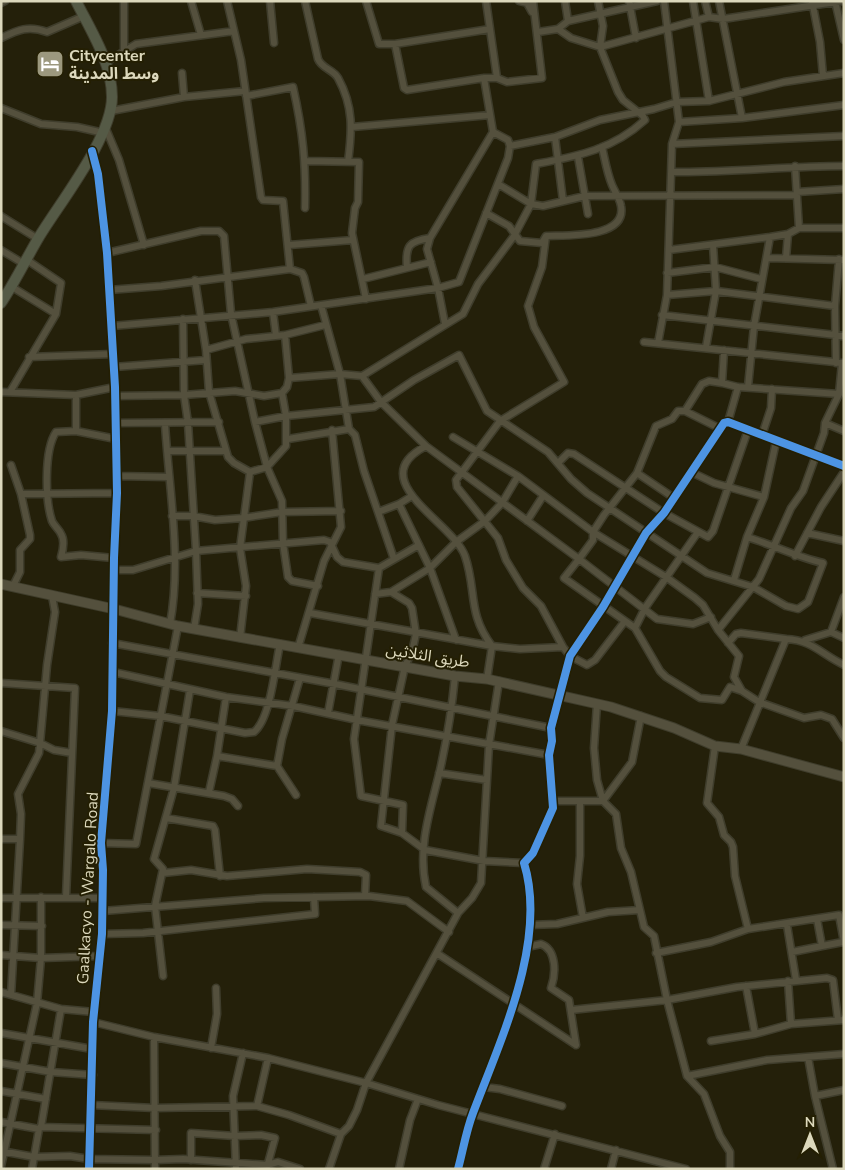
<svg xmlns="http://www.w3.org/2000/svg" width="845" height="1170" font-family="'Nunito Sans','Noto Sans Arabic',sans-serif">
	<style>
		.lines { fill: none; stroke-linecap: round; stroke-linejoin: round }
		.street-casing { stroke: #3f3d2c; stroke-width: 9 }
		.secondary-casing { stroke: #3f3d2c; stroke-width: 11 }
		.primary-casing { stroke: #3f3d2c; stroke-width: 12 }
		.street { stroke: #54503d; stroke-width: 6 }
		.secondary { stroke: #54503d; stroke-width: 9 }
		.primary { stroke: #555a46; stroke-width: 10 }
		.cycleway-casing { stroke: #241f03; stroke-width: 11 }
		.cycleway { stroke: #4d94e3; stroke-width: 8 }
		.labels { text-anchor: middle; stroke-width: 4; stroke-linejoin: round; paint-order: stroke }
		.poi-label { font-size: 16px; font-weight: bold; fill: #dcd8bc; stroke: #241f03; text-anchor: start }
		.street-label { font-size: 16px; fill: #dcd8bc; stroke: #241f03 }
	</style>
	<rect width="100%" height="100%" fill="#24200a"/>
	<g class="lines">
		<defs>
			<path id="street" d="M191,1L201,35
				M227,1L241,60L261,197L263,200L283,201L290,269
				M270,1L274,43
				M305,1L318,59C322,69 333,69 338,78C354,107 352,131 348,162
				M366,1L379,44H395L404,88L407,90L484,78H497L507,82L542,78L533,1
				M486,1L497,78
				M519,1L527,3L532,12
				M565,1L568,21
				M629,1L636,38
				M693,1L709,101
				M705,1L709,17
				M719,1L742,118
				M812,1L820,42L823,76
				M835,1L844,40
				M1,3L5,1
				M558,29L571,38L600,47L709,17L723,19L842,1
				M538,32L558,29L568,21L657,1
				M1,38C18,30 28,25 47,32L84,16
				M395,44L490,29
				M124,51V1
				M105,63L136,44L234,31
				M182,73L184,97
				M246,96L293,87C303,131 306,164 305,208
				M1,108L41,124L77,127L104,133
				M111,111L184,97L245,91
				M679,122L742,118L844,105
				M352,127L490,115
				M106,129L119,160L144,245
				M555,137L563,201
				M672,144L844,136
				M510,146L555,137L600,120L654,109L677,102L709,101L784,82L844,73
				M578,157L588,214
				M306,161L359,162L358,202L355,208L352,233L366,299
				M795,166L799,228
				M672,172C729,173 786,166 844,166
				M498,184L531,204L543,206L585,196L797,195
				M797,192L844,189
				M486,213L509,226L520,241L542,243L546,236C565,235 627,239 621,206C620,199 615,192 612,185C607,173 605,160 602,147
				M1,216L38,239
				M546,236L542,267L528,306L534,327L564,382L500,421L456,480L457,487L498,538L506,560L523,588L541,606L563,647L570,656L587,665L595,660L625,621L635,628L645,608L698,532
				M430,238L427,249L438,288L445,324
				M289,245L353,240
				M1,250L24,264
				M669,250L770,237L788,234L799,228H844
				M107,253L201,231H219L224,236L231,314L255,422L267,467L282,501L283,543L288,577L292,581L318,586
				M768,258L843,260
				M786,258L788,234
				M27,260L61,283L56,314
				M407,267C405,246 409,241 430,238L493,132
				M667,273L715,267L761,279
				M363,279L431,262
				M195,280L206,350L209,392L228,457L234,463L250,472L240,548L246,586L240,638
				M109,290L161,286L290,269L302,273L304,277L311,306
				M667,295L716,291L835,306
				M321,305L340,374L349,429L355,435L364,471L394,559
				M273,312L276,336
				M662,315L844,336
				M183,319L184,395L188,423L196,551L198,604L194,629
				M112,326L273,312L438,288L459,282L508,158L510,146L508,140L493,132L484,78
				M644,342L844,363
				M658,343L667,295L672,144L679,122L664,1
				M706,347L716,291L713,245
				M206,350L246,339L285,335
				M29,357L113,354
				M836,363L835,306L839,259
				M114,367L206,360
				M362,376L381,402L426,446L579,559L564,578L625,621
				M289,378L340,374L362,376L463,314L478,284L514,236L531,204L536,164C578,156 612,150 645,120L643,116L623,100L618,92L600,47L603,26L598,1
				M722,383L738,387L839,394
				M748,387L754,326L770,237
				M1,392L76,395L115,387
				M10,392L56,314L12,287
				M115,396L184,395L235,391L264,396L282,393L287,387L289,378L285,335L325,325
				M685,411L719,428
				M255,422L286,416L374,407L414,380L459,355L487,411L548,452L571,479L587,493L707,573L753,587L786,606L798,609L808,602L823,563C797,557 773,545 747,537
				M728,422L738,387
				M116,423L219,422
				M825,423L844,431
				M165,424C169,489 182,560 170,624
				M76,431V395
				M762,435L771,408L772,389
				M453,437L518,476L593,532L666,577L695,598L703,605L718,630L739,656L734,677L742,691L759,702L804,718L821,715L832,719L844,738
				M288,439L349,429
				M426,446C361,480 453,522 465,556C477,591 467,613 492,646L487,679
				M167,451H226
				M558,463L568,453L574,454L664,513L708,537L713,531L748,430
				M11,465L21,494L30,535V539L20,550V572L13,586
				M250,472L267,467L286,446V416L282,393
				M691,472L714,483L764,497
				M637,473L674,498
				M117,476L168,477
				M21,494L117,493
				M399,504L430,568L456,640
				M378,512L399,504L412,496
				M172,516H193L215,520L243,518L282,512L341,511
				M527,521L543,496
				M807,533L844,541
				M795,556L821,507L844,472
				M114,558L81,555L61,557C63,550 65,540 61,534C59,529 54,526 52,521C45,500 44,450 56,432L76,431L116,439
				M379,568L419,545
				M114,570H133L196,551L324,540L330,542L337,557L343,562L379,568L354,739L361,796L403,805L402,833
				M734,580L747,537L764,497L776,442
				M391,592L430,568L456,542L485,521L502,503L518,476
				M197,593L246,596
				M375,594L391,592L409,603L412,608L416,634L412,652L405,666L392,725L381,826L402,833L425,850L484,861L524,863
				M310,613L492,646L520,649L563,647
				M711,617L693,624L657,619L579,559L593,540V532L604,515L637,473L656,426L672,419L678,411H685L702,384L709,381L722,383L724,350
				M635,628L660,671L666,677L700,698L722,700L730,687L742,691
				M718,630L759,579L791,508L803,491L824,433L825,423L839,394L842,363
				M831,632L844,597
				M805,640L831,632L844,638
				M112,643L335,684L551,728
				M728,643L736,634L741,633L786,639
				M298,648L324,561L341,527L332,430
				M113,672L226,697L293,706L357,720L549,755
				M455,676C452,708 447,739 440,770C431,808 417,847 426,887L458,913
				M1,683L75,688L66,897
				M597,704L594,748L597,780L603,801L616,814L621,848L631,872L644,927L654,936L667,1000L687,1076L704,1094L720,1136L730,1152V1169
				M112,711L160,716L245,733L254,732C271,718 275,666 280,644
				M328,713L339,654
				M1,731L40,743L47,665L55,612L52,596
				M715,746L707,803L719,817L724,835L731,842L733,847L735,876L748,929
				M741,749L786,639C812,640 821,654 844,665
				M217,756L277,766
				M439,773L487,780
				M148,783L224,796L232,799L238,806
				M209,792L217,756L226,697
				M296,795L277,766L282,739L300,678
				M554,801H603L632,762L641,716
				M580,801V856L577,884L583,918
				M166,818L213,826L215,830L220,876
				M1,839H20
				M101,843L136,844L178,626
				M163,873L191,870L227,876L307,869L360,872L366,875L365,896
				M1,898H103
				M103,911L264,898L369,896L407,901L449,932
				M1,925L42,926
				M530,925L557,924L608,912L640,910
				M787,925L796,980
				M102,934L143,933L315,914L314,897
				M822,946L843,942
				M527,947L541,944C557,950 556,974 551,988L569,1000L576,1045
				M792,952L822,946L817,919
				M656,953L711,942L748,929L839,915L844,942
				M438,954L576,1045
				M1,955L41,958L100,956
				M163,976L155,906L163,869L154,859L174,788L190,690
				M788,981L791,1024
				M746,986L755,1034
				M1,992L61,1009L94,1012
				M11,995L20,839L21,814L18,794L39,753L40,743L54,750L72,753
				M571,1010L667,1000L737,987L827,978L833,980L838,1020
				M93,1022L154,1037L268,1058L366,1083L438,1105L686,1169
				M1,1033L92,1049
				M154,1037L155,1169
				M711,1041L755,1034L791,1024L844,1020
				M211,1048L217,1014L216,988
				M808,1057L815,1096L833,1169
				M1,1063L51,1072L93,1075
				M687,1076L767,1060L844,1054
				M484,1087L500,1089L562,1106
				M1,1091L46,1099
				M815,1096L844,1090
				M91,1105L155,1108L257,1106L289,1115L341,1134
				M257,1106L268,1058
				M1,1122L39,1129L41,1127L156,1130
				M41,1127L61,1009
				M1,1151L34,1157L70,1156L89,1159L155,1160L183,1159L267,1165L278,1162L300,1169
				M191,1160V1133L235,1136L261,1135L275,1138L267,1167
				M1,1166L37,1003L41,958V897
				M32,1169L39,1129
				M89,1169L93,1022L102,934L103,870L101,843L112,711L114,558L117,493L115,387L107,253L98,174L92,153
				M236,1169L233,1096L243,1053
				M329,1169L341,1134L349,1126L357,1110L366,1083L458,913L472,898L481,883L489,745L499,681
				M399,1169L410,1120L418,1099
				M458,1169C463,1151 466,1131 473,1113C500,1041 548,941 524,863L533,853L553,808L549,755L552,741L551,728L570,656L603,607L646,533L664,513L724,423L728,422L844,466
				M544,1169L555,1134
				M611,1169L616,1150"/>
			<path id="secondary" d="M1,584L114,609L178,626L455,676L487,679L611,707L674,728L715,746L741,749L844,777"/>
			<path id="primary" d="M1,303C15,282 26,259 39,237C61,201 112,137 112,97C112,63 91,31 76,1"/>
		</defs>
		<use href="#street" class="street-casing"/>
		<use href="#secondary" class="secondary-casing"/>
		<use href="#primary" class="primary-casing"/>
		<use href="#street" class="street"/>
		<use href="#secondary" class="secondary"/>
		<use href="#primary" class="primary"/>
		<defs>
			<path id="cycleway" d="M89,1169L93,1022L102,934L103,870L101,843L112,711L114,558L117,493L115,387L107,253L98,174L92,151
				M458,1169C463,1151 466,1131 473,1113C500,1041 548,941 524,863L533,853L553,808L549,755L552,741L551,728L570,656L603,607L646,533L664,513L724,423L728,422L844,466"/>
		</defs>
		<use href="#cycleway" class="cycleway-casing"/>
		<use href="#cycleway" class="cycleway"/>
	</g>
	<defs>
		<symbol id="hotel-square" viewBox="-11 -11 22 22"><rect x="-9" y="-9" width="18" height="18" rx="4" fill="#9c987e" stroke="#241f03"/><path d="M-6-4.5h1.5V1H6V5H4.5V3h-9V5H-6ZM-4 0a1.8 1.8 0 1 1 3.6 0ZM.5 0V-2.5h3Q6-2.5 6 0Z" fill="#fff"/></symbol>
	</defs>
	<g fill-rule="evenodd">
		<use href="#hotel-square" x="34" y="48" width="32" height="32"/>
	</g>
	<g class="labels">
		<g class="poi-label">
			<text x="69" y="61">Citycenter<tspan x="69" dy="18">وسط المدينة</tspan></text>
		</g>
		<g class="street-label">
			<text transform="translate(428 655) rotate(9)" y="6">طريق الثلاثين</text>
			<text transform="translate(87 888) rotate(-87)" y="6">Gaalkacyo - Wargalo Road</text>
		</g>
	</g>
	<rect width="845" height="1170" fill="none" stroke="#dcd8bc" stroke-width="5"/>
	<g transform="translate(810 1135)" stroke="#241f03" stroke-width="4" paint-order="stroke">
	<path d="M0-4L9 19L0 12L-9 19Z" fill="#dcd8bc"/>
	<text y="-8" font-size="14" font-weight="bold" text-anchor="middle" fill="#dcd8bc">N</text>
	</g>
</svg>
